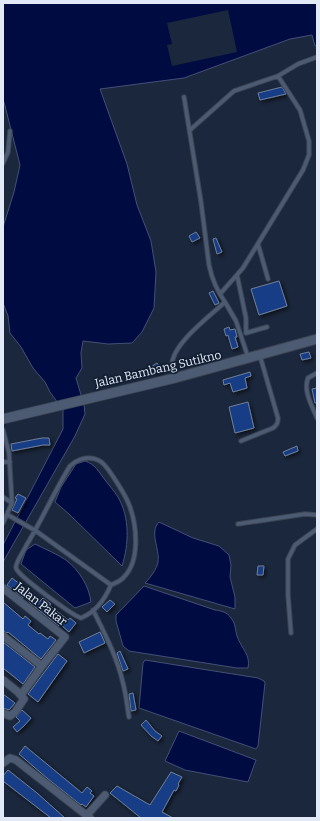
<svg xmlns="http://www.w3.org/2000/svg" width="320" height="821" font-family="Bitter,serif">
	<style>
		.water { fill: #000c41; stroke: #444f78 }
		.pier { fill: #1b273c }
		.building { fill: #143d85; stroke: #707f98; filter: url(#shadow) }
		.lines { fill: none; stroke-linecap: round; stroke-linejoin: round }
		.service-casing { stroke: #3b4455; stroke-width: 5.5 }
		.minor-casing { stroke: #3b4455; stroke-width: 9 }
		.tertiary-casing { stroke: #3b4455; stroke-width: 11 }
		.service { stroke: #4d5b72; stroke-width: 3.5 }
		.minor { stroke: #4d5b72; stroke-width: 7 }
		.tertiary { stroke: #4d5b72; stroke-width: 9 }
		.labels { text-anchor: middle; stroke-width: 3.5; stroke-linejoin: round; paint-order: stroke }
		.street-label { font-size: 12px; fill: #e2eaf8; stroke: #121e31 }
	</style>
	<defs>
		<filter id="shadow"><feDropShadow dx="2" dy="2" stdDeviation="2" flood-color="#0009"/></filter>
	</defs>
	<rect width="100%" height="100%" fill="#1b273c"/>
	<path class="water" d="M3,3H317V45L315,46L312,35L290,39L184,78L100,89L127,164L137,205L151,241L156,272L154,308L142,332L132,343L108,344L83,341L81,353L82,368L76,378L84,405L85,414L75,436L3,562V545L63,429V410L50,392L45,382L33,368L21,347L10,333L8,316L3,303V227L14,192L20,165L4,102L3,101Z
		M85,461C95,464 99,472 105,480C109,485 114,491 118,497C130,518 129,544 122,566L69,514L55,502L61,487L76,464Z
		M159,522L193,538L219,546L229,555L231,565L230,577L235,597V609L145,583C150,578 157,569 158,562C160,549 149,532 159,522Z
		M35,544C45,549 57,554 66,560C79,570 89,586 91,602L75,608L21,564L26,550Z
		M144,586L215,610C222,611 227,612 231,618C236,624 235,630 237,636C241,648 251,655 248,668H237L129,651L123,646L116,621V615Z
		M145,660L258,678L264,681L265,683L258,746L256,749L139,708L143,663Z
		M179,731L256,760L248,782L185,770L165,761Z"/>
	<path class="pier" d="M228,10L237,52L172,66L167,45L172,44L167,23Z"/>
	<path class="building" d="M282,87L286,94L260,100L258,93Z
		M196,232L200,238L192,242L189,236Z
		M216,238L222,252L217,254L213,239Z
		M279,281L287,306L259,315L251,289Z
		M213,291L219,303L215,305L209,293Z
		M229,327L230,330L235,329L237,337H235L238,347L232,349L228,335L226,336L224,329Z
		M309,352L311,358L302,360L300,354Z
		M157,363L161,369L155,373L151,367Z
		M250,372L251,376L245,378L247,388L233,392L230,383L224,385L223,380Z
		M317,388V403H315L312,389Z
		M248,402L254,428L235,433L229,407Z
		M42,438H49L50,445H43L12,451L11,444Z
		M297,446L298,451L285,456L283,452Z
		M18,494L26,498L18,513L12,510L17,499L15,498Z
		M258,566H264L263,575H257Z
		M12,578L29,591L28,592L38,603L43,598L51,604L49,605L68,620L70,618L76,623L69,632L60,624L59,626L30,603L24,596L23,598L7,585Z
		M110,600L115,604L107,612L102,607Z
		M3,602L23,619L25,616L31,621L28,625L39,634L40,633L48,639L50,636L56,640L41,659L8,632L7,633L3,631Z
		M100,632L105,643L84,653L79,642Z
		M3,642L35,667L23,684L3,668Z
		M120,651L128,669L123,671L117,653Z
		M58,654L67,661L38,702L28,694Z
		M133,693L136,710L131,711L129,694Z
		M3,694L15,703L9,710L3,708Z
		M22,710L31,718L24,726L17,732L13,727L20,721L16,717Z
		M146,720L155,731L162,736L158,741L151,736L141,725Z
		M25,746L82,793L87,787L92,791L90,793L94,796L86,807L82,804L81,805L48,779L19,754Z
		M8,770L37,793L65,818H51L3,781V776Z
		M171,772L182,777L178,784L179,785L176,791L174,790L162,812L173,818H141L110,793L117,786L150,805Z"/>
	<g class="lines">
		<defs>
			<path id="service" d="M190,130L234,91L278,76
				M3,163L8,152L10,131
				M258,244L268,279
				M237,275L246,318V333
				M220,294L243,268L303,170L309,155V141L300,110L278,76L298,64L317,57
				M225,302L236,321L248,357
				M246,333L267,327
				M317,373L308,378C303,391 312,406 317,418
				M175,377C174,374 172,369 172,365C172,344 210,316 225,302C217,291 212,279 209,265L201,202L184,97
				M3,430L9,453L12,503L3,523
				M241,441L273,428C277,425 278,423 278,418L260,356
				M3,462H10
				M3,497L12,503
				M8,515L36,531L111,585C115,583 121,581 124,577C140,561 137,527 130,507C127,498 120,487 114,478C110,472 105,463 98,460C88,456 78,459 70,466C54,492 42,520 26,546C24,551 15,563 16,568C18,576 72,615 81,618C96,612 105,599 111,585
				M238,524L305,514L317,515
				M93,610C105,634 117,657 123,683C126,694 127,706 129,717
				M291,633L288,595V559L295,545L317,529"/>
			<path id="minor" d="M3,588L65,637L42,666L21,695
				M3,636L42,666
				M3,680L18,692L24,699L15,712L10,716L3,713
				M3,763L10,758L16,760L90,818
				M87,815L105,795"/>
			<path id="tertiary" d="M3,419L175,378L317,339"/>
		</defs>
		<use href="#service" class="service-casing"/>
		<use href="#minor" class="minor-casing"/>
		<use href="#tertiary" class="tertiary-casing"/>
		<use href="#service" class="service"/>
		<use href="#minor" class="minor"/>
		<use href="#tertiary" class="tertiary"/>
	</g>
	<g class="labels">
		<g class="street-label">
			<text transform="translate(158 369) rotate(-13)" y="4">Jalan Bambang Sutikno</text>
			<text transform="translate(41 604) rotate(38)" y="4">Jalan Pakar</text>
		</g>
	</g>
	<rect width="320" height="821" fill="none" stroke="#e2eaf8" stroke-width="8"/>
</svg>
